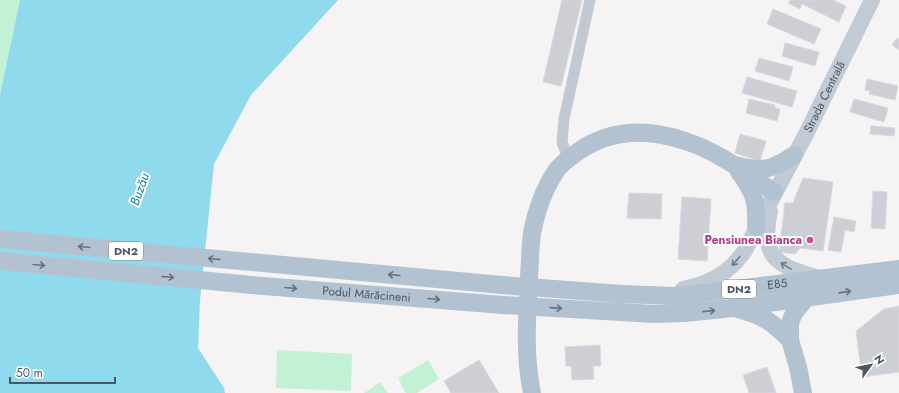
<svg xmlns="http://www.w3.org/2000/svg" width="899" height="393" font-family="Jost,sans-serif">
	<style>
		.green { fill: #c3f1d5 }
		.water { fill: #90daee }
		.building { fill: #cdcfd5; stroke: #d7d9de }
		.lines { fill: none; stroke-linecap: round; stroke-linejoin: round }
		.minor { stroke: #c1cad2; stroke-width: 11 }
		.secondary { stroke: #c1cbd6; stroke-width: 16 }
		.primary { stroke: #b3c2d1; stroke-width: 18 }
		.primary-bridge { stroke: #b3c2d1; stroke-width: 18 }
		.oneway { stroke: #64717d }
		.oneway2 { stroke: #6e7984 }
		.hotel-dot { fill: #d1479c; stroke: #fff; stroke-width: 1.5 }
		.labels { text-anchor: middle; stroke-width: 4; stroke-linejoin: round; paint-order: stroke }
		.shield { fill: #fff; stroke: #808990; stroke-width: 1 }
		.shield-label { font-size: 11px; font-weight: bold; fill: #4a5661 }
		.street-label { font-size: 12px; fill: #4a5661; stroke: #fff }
		.hotel-label { font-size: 12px; font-weight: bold; fill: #b23c85; stroke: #fff; text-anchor: end }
		.water-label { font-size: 13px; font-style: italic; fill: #0c7c9b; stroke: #fff }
	</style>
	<rect width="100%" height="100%" fill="#f5f3f3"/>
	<path class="green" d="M0,0H20L0,95Z
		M277,350L352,354L351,391L276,388Z
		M428,360L439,379L417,393H406L398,378Z
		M380,382L388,393H364Z"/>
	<path class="water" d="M20,0H338L251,95L214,164L200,300L198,348L224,388L225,393H0V95Z"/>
	<path class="building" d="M562,0H582L561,86L543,82Z
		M790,0H833L846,6L839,22L802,4L800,9L788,3Z
		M773,9L821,29L814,44L767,24Z
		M897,38L899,39V50L892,45Z
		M785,43L819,52L815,66L782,56Z
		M759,58L793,67L789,81L755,71Z
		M747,77L797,91L792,107L742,93Z
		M867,79L898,86L895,100L869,94L870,91L865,90Z
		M749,99L775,105V108L780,109L777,121L746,113Z
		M854,99L888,108L884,122L850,112Z
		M871,126L895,128L894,136L870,134Z
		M740,134L766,141L760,161L735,153Z
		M803,178L833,182L823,251L800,248L795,254L779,252L785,203H793Z
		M873,191L887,192L885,229L871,228Z
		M629,193L662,194L661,219L627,218Z
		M682,197L711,199L707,261L678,259Z
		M834,217L856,221L854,232L845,230L841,252L828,250Z
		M899,306V372L862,377L856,331L884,309Z
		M600,345L601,366H593L594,379L572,380L571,366H566L565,347Z
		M479,360L499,393H451L444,381Z
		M767,367L776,393H749L743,375Z"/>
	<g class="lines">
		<path class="minor" d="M568,159L562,142L564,119L590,0"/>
		<g class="secondary">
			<path d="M770,211C760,258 777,266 819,278"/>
			<path id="s1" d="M683,289C710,283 727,275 744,252L806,134L872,0"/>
		</g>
		<g class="primary">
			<path d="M739,166C765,172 773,169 794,155"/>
			<path d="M739,172C755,193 757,202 756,227"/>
			<path d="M0,239L502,285"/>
			<path id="s2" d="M0,261L252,285L503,305"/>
			<path id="s3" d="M622,294L673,296L688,295L899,269"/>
			<path d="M738,309C764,316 771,321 790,340"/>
			<path d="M654,314L685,313L733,308L899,285"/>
			<path d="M532,393C524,355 527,317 529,278C530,264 530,248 532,233C536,212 544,189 556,171C561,164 569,158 576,153C609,129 647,128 685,141C717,151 746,173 774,192"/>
			<path d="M803,393L798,367L790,340V323L794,313L807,297"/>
		</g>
		<path class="primary-bridge" d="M502,285L622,294
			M503,305L654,314"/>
	</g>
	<defs><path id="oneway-shaft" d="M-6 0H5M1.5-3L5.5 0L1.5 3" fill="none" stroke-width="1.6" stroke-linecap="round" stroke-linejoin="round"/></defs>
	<g class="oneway">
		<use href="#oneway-shaft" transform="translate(84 247) rotate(-175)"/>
		<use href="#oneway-shaft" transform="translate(214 259) rotate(-175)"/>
		<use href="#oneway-shaft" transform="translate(39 265) rotate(5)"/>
		<use href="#oneway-shaft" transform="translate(394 275) rotate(-175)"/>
		<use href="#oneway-shaft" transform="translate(168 277) rotate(5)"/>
		<use href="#oneway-shaft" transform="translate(291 288) rotate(5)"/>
		<use href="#oneway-shaft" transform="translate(845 292) rotate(-8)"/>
		<use href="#oneway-shaft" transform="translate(434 299) rotate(5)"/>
		<use href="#oneway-shaft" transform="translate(556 308) rotate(4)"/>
		<use href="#oneway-shaft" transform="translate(709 311) rotate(-6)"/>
	</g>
	<g class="oneway2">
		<use href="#oneway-shaft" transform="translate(736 261) rotate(130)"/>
		<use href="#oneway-shaft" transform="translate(786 266) rotate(-149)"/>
	</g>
	<circle class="hotel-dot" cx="810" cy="240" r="4"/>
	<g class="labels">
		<g class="shield">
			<rect x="109" y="242" width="34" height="18" rx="3"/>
			<rect x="722" y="280" width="34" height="18" rx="3"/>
		</g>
		<g class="shield-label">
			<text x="126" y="255">DN2</text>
			<text x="739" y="293">DN2</text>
		</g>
		<g class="street-label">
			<text dy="4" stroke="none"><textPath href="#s1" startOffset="248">Strada Centrală</textPath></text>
			<text dy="4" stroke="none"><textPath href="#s3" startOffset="156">E85</textPath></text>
			<text dy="4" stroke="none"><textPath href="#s2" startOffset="368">Podul Mărăcineni</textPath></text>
		</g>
		<g class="hotel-label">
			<text x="802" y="244">Pensiunea Bianca</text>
		</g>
		<g class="water-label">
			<text transform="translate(139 189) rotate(-71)" y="5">Buzău</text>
		</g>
	</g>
	<g transform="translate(871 365) rotate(57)" stroke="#ffffff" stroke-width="3" paint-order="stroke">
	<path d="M0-3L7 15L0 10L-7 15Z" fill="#4a5661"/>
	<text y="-6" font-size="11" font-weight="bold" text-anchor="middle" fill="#4a5661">N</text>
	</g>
	<path d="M10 377v6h105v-6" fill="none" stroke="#4a5661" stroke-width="2"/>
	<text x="16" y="377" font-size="12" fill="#4a5661" stroke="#ffffff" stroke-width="3" paint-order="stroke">50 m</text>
</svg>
